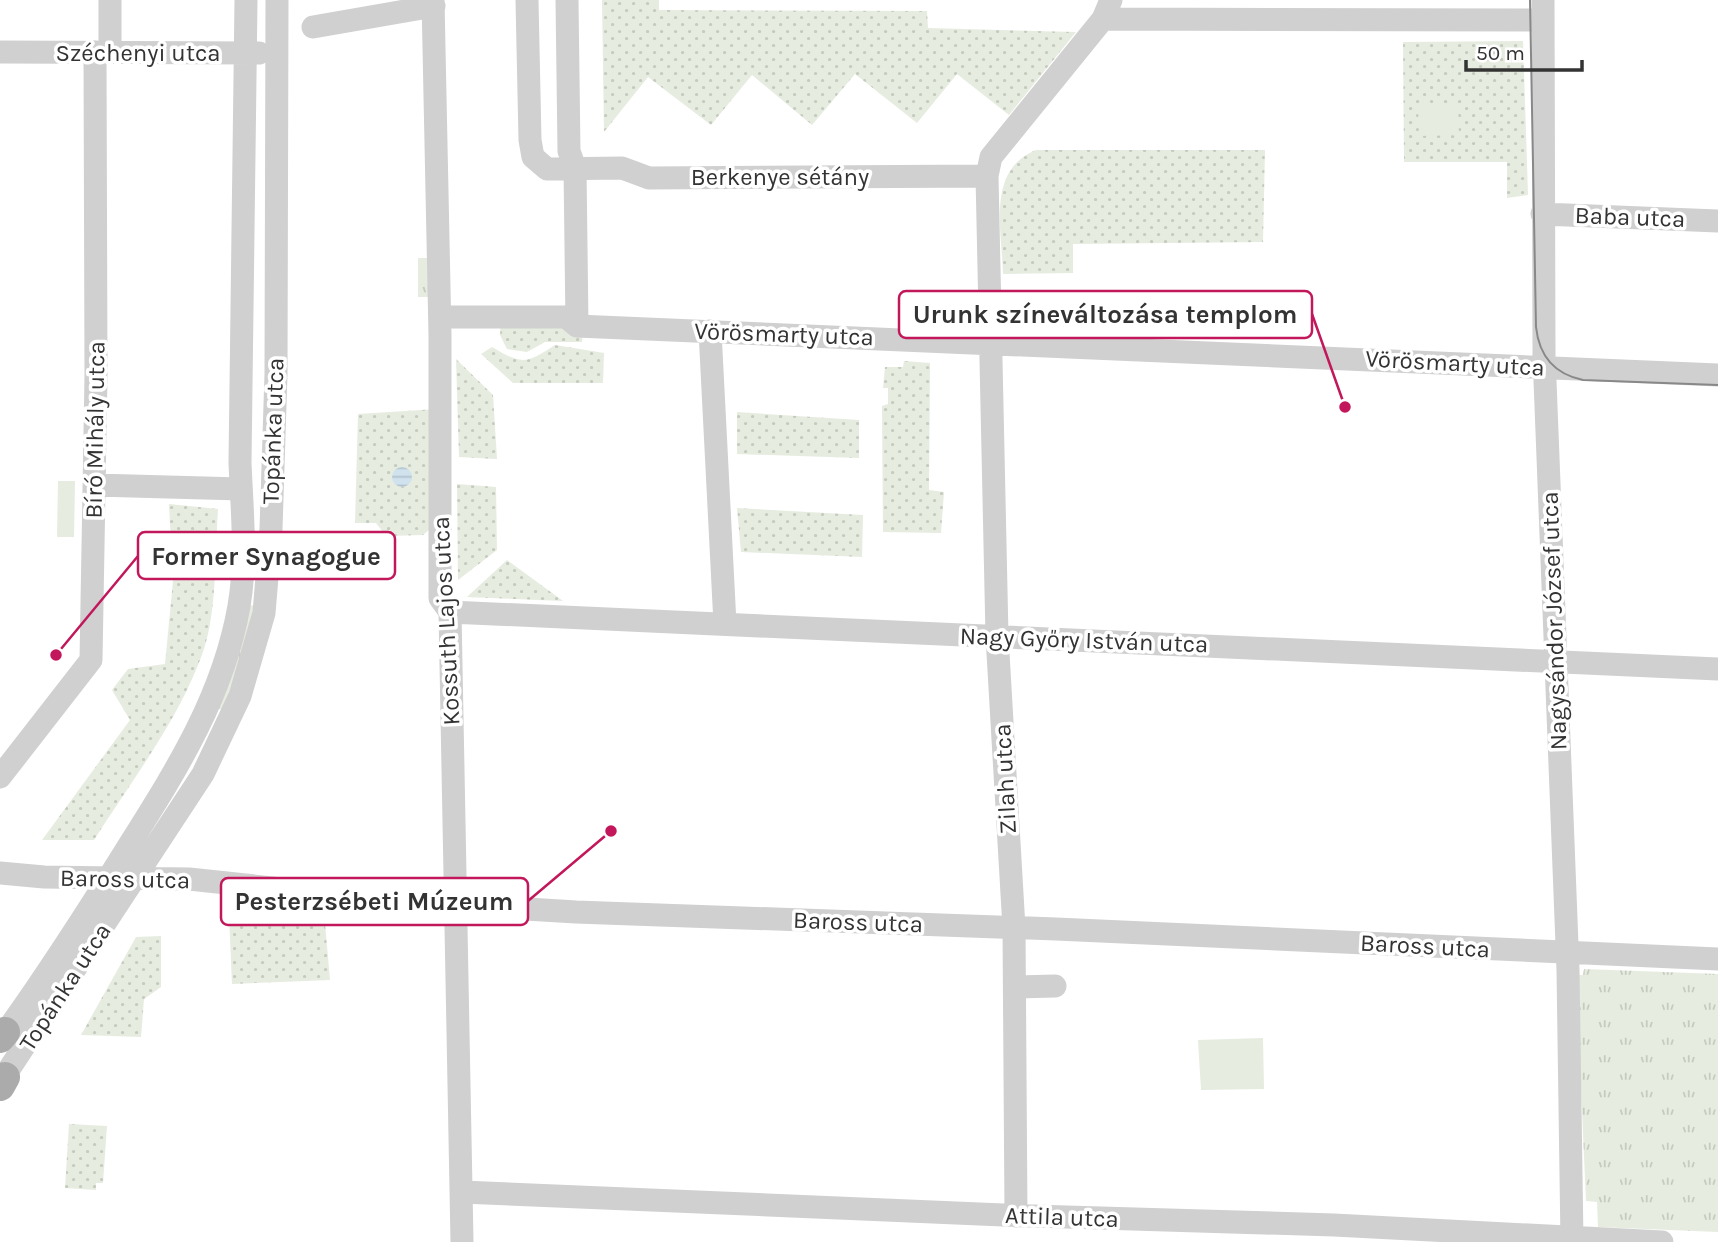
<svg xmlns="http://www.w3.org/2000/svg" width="1718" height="1242" font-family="Karla,sans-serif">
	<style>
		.grass { fill: url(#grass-tufts) }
		.park { fill: url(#park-dots) }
		.pitch { fill: #e6ecdf }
		.water { fill: url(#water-rules) }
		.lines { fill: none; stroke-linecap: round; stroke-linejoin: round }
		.minor { stroke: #d0d0d0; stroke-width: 23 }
		.major { stroke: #ababab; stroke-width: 30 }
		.tram { stroke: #888; stroke-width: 2 }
		.labels { text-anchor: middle; stroke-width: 7; stroke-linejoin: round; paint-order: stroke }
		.street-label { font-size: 24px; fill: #333; stroke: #fff }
		.leader { fill: none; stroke: #c2185b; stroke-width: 2.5 }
		.callout-dot { fill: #c2185b; stroke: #fff; stroke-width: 2.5 }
		.callout { fill: #fff; stroke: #c2185b; stroke-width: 2.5 }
		.callout-label { font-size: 26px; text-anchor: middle; font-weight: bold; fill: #333 }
	</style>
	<defs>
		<pattern id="grass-tufts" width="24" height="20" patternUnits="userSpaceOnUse" patternTransform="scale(1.75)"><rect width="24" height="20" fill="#e6ecdf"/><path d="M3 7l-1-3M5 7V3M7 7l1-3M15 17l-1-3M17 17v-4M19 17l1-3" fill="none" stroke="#c6cbc0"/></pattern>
		<pattern id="park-dots" width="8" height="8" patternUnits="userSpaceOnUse" patternTransform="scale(1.75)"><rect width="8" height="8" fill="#e6ecdf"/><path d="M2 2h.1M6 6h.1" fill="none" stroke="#c6cbc0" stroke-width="1.8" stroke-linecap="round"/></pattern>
		<pattern id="water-rules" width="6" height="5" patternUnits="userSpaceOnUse" patternTransform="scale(1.75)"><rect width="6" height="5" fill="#cfe2ee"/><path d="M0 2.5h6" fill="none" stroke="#b2c2cd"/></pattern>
	</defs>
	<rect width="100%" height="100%" fill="#fff"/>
	<path class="grass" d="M418,258H436V297H418Z
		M247,604L254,606L244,649L223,711L218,708Z
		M1584,969L1718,974V1232L1598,1227L1597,1202L1586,1201L1576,975H1583Z"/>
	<path class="park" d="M602,0H659V10L927,11L928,28L1076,32L1009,115L957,74L917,123L855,74L812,125L752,75L711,125L648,77L604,132Z
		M1523,41L1528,195L1507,198V162H1404L1403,42Z
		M1036,150H1265L1263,242L1073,244V273L1003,274C1002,231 986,170 1036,150Z
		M501,317H566L583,333L582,342H545L527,352L507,349L500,335Z
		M555,345L604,353L603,383H513L481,354L492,347C522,365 526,364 555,345Z
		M456,359L493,395L497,459L459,457Z
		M904,361L930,363L929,490L944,492L941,533L883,532L882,406L888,404V388H883L885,367H903Z
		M437,409L430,529L423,535L386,536L376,523H355L358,414Z
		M737,412L859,420V458L737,454Z
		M457,484L496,487L497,550L458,580Z
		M169,504L218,509C215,552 217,609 204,649C181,717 132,780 94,840H42L130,720L112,690L128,669L165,664L173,581Z
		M737,508L863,515L862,557L741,552Z
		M507,560L563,601L467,597Z
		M229,914L325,923L330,980L232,984Z
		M161,936V987L144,999L141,1037L81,1035L136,937Z
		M69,1124L107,1126L103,1183H96V1190L65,1188Z"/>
	<path class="pitch" d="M1458,103L1459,135L1419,136L1418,105Z
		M58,481H75L74,537H57Z
		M1263,1038L1264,1089L1201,1090L1198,1040Z"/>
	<path class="water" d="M392 477a10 10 0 1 1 20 0a10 10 0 1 1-20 0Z"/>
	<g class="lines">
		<path class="minor" d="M110,0V52
			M433,0L440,335V598L450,612L462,1242
			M527,0L530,140L533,157L547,169L622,168L649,178L987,176
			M567,0L569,151L575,168L577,326
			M1543,0L1544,355L1568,970L1572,1242
			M1103,19L1542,20
			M313,27L434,6
			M0,52L259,53
			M1542,214L1718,221
			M440,317H566L577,326L1718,375
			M710,331L725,624
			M95,485L241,489
			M450,612L1718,669
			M0,777L91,660L96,376L95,52
			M0,873L44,877L189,879L395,901L576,912L1056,929L1718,959
			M1015,987L1055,986
			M0,1040C45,978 86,914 126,850C175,772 223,698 239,606C247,559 242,510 240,463L246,0
			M0,1083L203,774L240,696L264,613L271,529L276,374L277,0
			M461,1192L1003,1215L1334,1225L1662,1242
			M1016,1216L1014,928L997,636L987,176L991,157L1103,19L1111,0"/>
		<path class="major" d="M0,1038L5,1032
			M0,1086L5,1077"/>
		<path class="tram" d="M1530,0L1536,327C1539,355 1554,374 1583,380L1718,385"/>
	</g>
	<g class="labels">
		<g class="street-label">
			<text x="138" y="61">Széchenyi utca</text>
			<text x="780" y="185">Berkenye sétány</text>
			<text transform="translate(1630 217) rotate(2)" y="8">Baba utca</text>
			<text transform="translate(784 334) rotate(2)" y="8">Vörösmarty utca</text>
			<text transform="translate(1455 363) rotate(3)" y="8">Vörösmarty utca</text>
			<text transform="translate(95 430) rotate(-89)" y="8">Bíró Mihály utca</text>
			<text transform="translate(273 431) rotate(-88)" y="8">Topánka utca</text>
			<text transform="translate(446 621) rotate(-93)" y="8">Kossuth Lajos utca</text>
			<text transform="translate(1554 621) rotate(-92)" y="8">Nagysándor József utca</text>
			<text transform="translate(1084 640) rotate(2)" y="8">Nagy Győry István utca</text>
			<text transform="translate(1005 779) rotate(-93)" y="8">Zilah utca</text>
			<text transform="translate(125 879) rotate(1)" y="8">Baross utca</text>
			<text transform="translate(858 922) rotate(2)" y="8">Baross utca</text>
			<text transform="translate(1425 946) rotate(3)" y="8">Baross utca</text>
			<text transform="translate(65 987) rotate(-57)" y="8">Topánka utca</text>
			<text transform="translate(1062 1217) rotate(2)" y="8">Attila utca</text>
		</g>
	</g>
	<path class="leader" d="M1345 407L1312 314M56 655L138 556M611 831L528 901"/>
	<g class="callout-dot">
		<circle cx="1345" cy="407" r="7"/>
		<circle cx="56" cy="655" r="7"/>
		<circle cx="611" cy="831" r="7"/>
	</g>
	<g class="callout">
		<rect x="899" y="291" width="413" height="47" rx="7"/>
		<rect x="138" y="532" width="257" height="47" rx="7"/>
		<rect x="221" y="878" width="307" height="47" rx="7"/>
	</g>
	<g class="callout-label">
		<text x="1105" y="323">Urunk színeváltozása templom</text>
		<text x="266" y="565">Former Synagogue</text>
		<text x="374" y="910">Pesterzsébeti Múzeum</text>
	</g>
	<path d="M1466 60v10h116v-10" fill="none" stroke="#333333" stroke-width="3.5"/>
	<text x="1476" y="60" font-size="21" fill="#333333" stroke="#ffffff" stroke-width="5" paint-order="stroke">50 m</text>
</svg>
